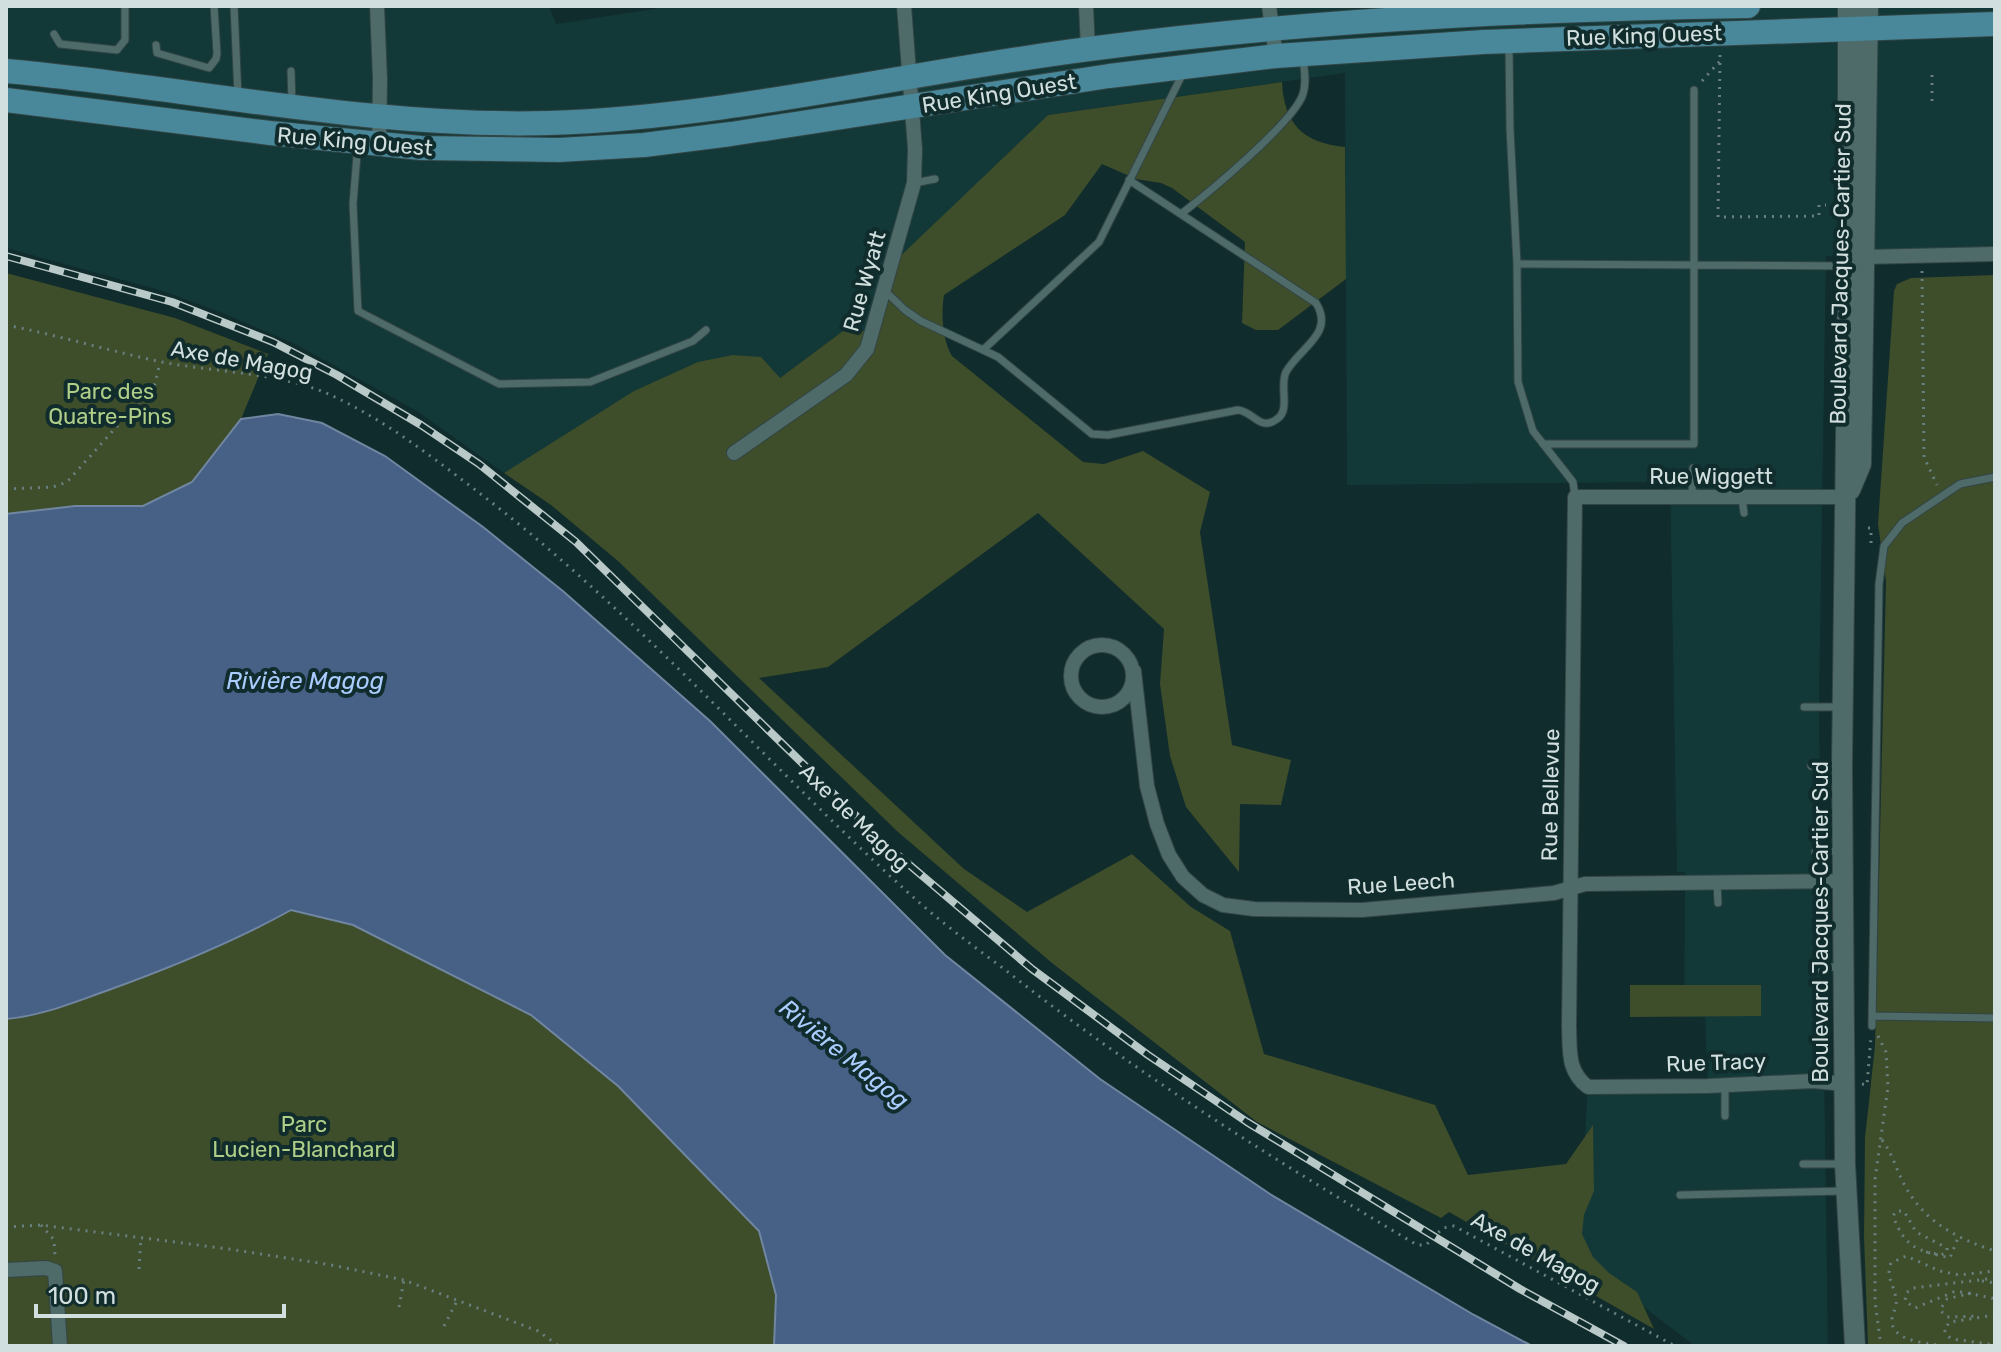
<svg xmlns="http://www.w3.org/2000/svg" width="2001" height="1352" font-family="Rubik,sans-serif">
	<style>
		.built { fill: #123837 }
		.green { fill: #3e4d2a }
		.water { fill: #466086; stroke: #7086a1; stroke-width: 2 }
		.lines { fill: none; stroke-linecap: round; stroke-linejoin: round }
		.service-casing { stroke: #324545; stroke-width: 9 }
		.minor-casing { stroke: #324545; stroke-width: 16 }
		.secondary-casing { stroke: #324545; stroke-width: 22 }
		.primary-casing { stroke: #324545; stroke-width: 26 }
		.path { stroke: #6a807f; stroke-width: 3; stroke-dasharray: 2 6; stroke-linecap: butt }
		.service { stroke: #4e6a69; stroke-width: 7 }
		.minor { stroke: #4e6a69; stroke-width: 14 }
		.secondary { stroke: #4e6a69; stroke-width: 20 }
		.primary { stroke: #49879a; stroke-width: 24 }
		.rail-casing { stroke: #b8c9c8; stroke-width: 8 }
		.rail { stroke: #112c2c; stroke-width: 5; stroke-dasharray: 15; stroke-linecap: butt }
		.labels { text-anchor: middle; stroke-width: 8; stroke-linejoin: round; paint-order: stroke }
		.street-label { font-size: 22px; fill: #d1e0df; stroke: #112c2c }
		.park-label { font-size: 22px; fill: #afce88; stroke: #112c2c }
		.water-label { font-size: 24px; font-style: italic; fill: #acf; stroke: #112c2c }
	</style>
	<rect width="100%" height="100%" fill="#112c2c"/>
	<path class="built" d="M6,6H549L556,24L673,6H1995V254L1826,256L1819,707L1828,1346H1695L1586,1263L1579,1233L1588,1087L1708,1085L1705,1017H1684L1685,872H1677L1670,482L1347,485L1345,73L1048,115L871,335L851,325L780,378L558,441L504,473L417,411L295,344L225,314L163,291L6,248Z"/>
	<path class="green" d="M1282,82C1284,124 1303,143 1345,147L1346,279L1278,330H1256L1242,323L1245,242L1172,188L1161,183L1136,179L1102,164L1065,215L944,295C941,314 942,339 952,356L1083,462L1104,464L1143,451L1210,492L1200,532L1232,745L1291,760L1281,805L1240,804L1239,872L1186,807L1170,756L1160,684L1164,629L1038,513L828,667L759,678L964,869L1027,912L1132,854L1191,907L1230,931L1264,1054L1435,1105L1468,1175L1566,1164L1593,1125L1594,1191L1584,1215L1582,1234L1593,1257L1609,1273L1637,1292L1654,1329L1449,1212L1441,1218L1257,1122L1052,963L898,832L618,561L551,505L504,473L634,391L698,362L733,355L761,357L780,378L851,325L871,335L892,264L1048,115Z
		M6,273L175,318L268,354L241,419L192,482L142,506H75L6,514Z
		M1995,275V1346H1868L1864,1237L1865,1138L1875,1046L1886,581L1878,524L1894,291L1897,284L1911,278Z
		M291,910L353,925L531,1015L619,1086L759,1231L776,1295L774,1346H6V1019C41,1016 72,1003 106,991C169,968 233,944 291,910Z
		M1630,985H1761V1016L1630,1017Z"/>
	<path class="water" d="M278,414L322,423L385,456L483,527L564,592L710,721L945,955L1100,1079L1270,1194L1474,1315L1532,1346H774L776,1295L759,1231L618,1086L531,1015L353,925L291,910C232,943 170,968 106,991C72,1003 41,1016 6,1019V514L75,506H143L192,482L241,419Z"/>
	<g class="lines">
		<defs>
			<path id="service" d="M234,6L238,96
				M54,34L60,44L117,50L125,40V6
				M156,45L157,53L209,68L216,59L217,54L214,6
				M1509,47L1510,129L1517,264L1518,382L1533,431L1573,482L1575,497
				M291,71L292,104
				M360,148L357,155L353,204L358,311L499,384L590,382L693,341L706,330
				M914,183L935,179
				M1181,214C1207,194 1294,122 1303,94C1307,82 1304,69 1303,56
				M1517,264L1847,266
				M884,290L905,310L921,321L998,357L1092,434L1108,435L1238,410C1253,411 1260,432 1277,419C1291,410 1279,386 1286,372C1300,347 1335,334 1316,303L1129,180
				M984,349L1099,242L1184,71
				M1543,444H1694V90
				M1692,497L1693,468
				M1742,498L1744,513
				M1804,707H1841
				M1811,766L1840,765
				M1815,852L1841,851
				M1717,883L1718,903
				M1819,969L1841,966
				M1873,1016L1995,1018
				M1872,1026L1879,584L1884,546L1902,523L1960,484L1995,477
				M1725,1085V1116
				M1803,1164H1841
				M1680,1195L1844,1191"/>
			<path id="minor" d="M377,6L380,79L379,144
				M1086,6L1088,49
				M1269,6L1276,56
				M1864,257L1995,254
				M734,453L846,375L867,349L914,183L915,149L904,6
				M1071 676a31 31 0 1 1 62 0a31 31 0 1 1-62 0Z
				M1134,671L1147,786L1157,824L1169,855L1183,877L1203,895L1223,905L1254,909L1362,910L1554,893L1585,884L1844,881
				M1845,1084L1813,1081L1708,1086L1588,1087C1567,1071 1570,1051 1569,1026L1575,497H1846
				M6,1270L46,1268L55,1271L60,1346"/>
			<path id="secondary" d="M1848,6V266L1842,765L1845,1164L1855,1346
				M1850,490L1861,464L1868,6"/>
			<path id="primary" d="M6,71C187,87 367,128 549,123C730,117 909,72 1089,49C1307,20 1528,9 1748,6
				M6,100L270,133L421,148L559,150L644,145L731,134L1109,76L1276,56L1483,42L1995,24"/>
		</defs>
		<use href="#service" class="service-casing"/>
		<use href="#minor" class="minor-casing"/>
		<use href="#secondary" class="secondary-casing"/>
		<use href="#primary" class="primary-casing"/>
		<path class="path" d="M1720,55L1718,217L1819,216V205H1826
			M1932,75V105
			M1702,81L1720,61
			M1922,271L1924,457L1937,485
			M6,325C57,335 106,350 157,361C210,372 276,372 326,393C381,417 431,456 478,492C636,612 766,764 913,897C943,924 976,948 1008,972C1137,1074 1276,1161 1417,1245H1426L1443,1228L1454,1226L1675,1346
			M6,489L53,487L67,482L155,384L160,362
			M1868,528H1871V544
			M1878,1036L1886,1052L1888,1087L1875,1179V1301L1881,1346
			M1862,1084L1867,1085L1871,1037
			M1882,1140C1892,1153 1895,1166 1902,1180C1921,1220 1955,1238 1995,1251
			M41,1225L54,1240L55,1256
			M6,1227L41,1225L229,1249L331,1265L404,1280L538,1331L559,1346
			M1926,1252L1941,1255L1947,1252V1248L1916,1232L1904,1211H1896L1893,1216C1906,1249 1917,1250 1950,1258L1958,1238
			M139,1269L141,1238
			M1995,1278L1913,1288L1906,1293L1905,1301L1915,1308L1956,1291L1992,1298L1995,1303
			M1982,1281L1995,1283
			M1971,1293L1947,1299L1940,1310L1947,1317L1979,1316
			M399,1307L404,1280
			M1995,1315L1950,1322L1944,1329L1947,1336L1953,1339L1995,1345
			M444,1326L458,1299
			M1944,1346C1928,1343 1890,1342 1892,1319C1893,1312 1897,1307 1896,1300C1895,1285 1885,1278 1891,1263L1906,1256L1940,1271L1959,1275L1995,1271"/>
		<use href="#service" class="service"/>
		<use href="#minor" class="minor"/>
		<use href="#secondary" class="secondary"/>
		<use href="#primary" class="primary"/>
		<defs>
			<path id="rail" d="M6,256L172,302L273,342L337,375L421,425L479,464L576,542L886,845L1032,969L1148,1055L1247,1122L1520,1289L1624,1346"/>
		</defs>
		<use href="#rail" class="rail-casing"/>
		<use href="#rail" class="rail"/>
	</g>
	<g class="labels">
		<g class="street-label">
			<text transform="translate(1644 35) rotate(-2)" y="8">Rue King Ouest</text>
			<text transform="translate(999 93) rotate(-9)" y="8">Rue King Ouest</text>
			<text transform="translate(355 141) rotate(5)" y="8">Rue King Ouest</text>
			<text transform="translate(1840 264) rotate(-89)" y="8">Boulevard Jacques-Cartier Sud</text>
			<text transform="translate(864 281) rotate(-74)" y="8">Rue Wyatt</text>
			<text transform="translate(242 360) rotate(10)" y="8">Axe de Magog</text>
			<text x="1711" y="484">Rue Wiggett</text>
			<text transform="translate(1550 795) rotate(-89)" y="8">Rue Bellevue</text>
			<text transform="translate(855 817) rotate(44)" y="8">Axe de Magog</text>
			<text transform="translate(1401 883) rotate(-4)" y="8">Rue Leech</text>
			<text transform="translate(1820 922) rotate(-90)" y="8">Boulevard Jacques-Cartier Sud</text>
			<text transform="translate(1716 1062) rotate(-2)" y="8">Rue Tracy</text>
			<text transform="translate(1536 1252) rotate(29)" y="8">Axe de Magog</text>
		</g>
		<g class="park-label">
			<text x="110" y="399">Parc des<tspan x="110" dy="25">Quatre-Pins</tspan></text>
			<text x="304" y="1132">Parc<tspan x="304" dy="25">Lucien-Blanchard</tspan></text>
		</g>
		<g class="water-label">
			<text x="305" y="689">Rivière Magog</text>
			<text transform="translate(844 1054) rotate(39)" y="8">Rivière Magog</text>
		</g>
	</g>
	<rect width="2001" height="1352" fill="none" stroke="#d1e0df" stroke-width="16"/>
	<path d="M36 1304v12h248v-12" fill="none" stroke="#d1e0df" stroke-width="4"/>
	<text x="48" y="1304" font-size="24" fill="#d1e0df" stroke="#112c2c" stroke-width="6" paint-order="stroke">100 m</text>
</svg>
